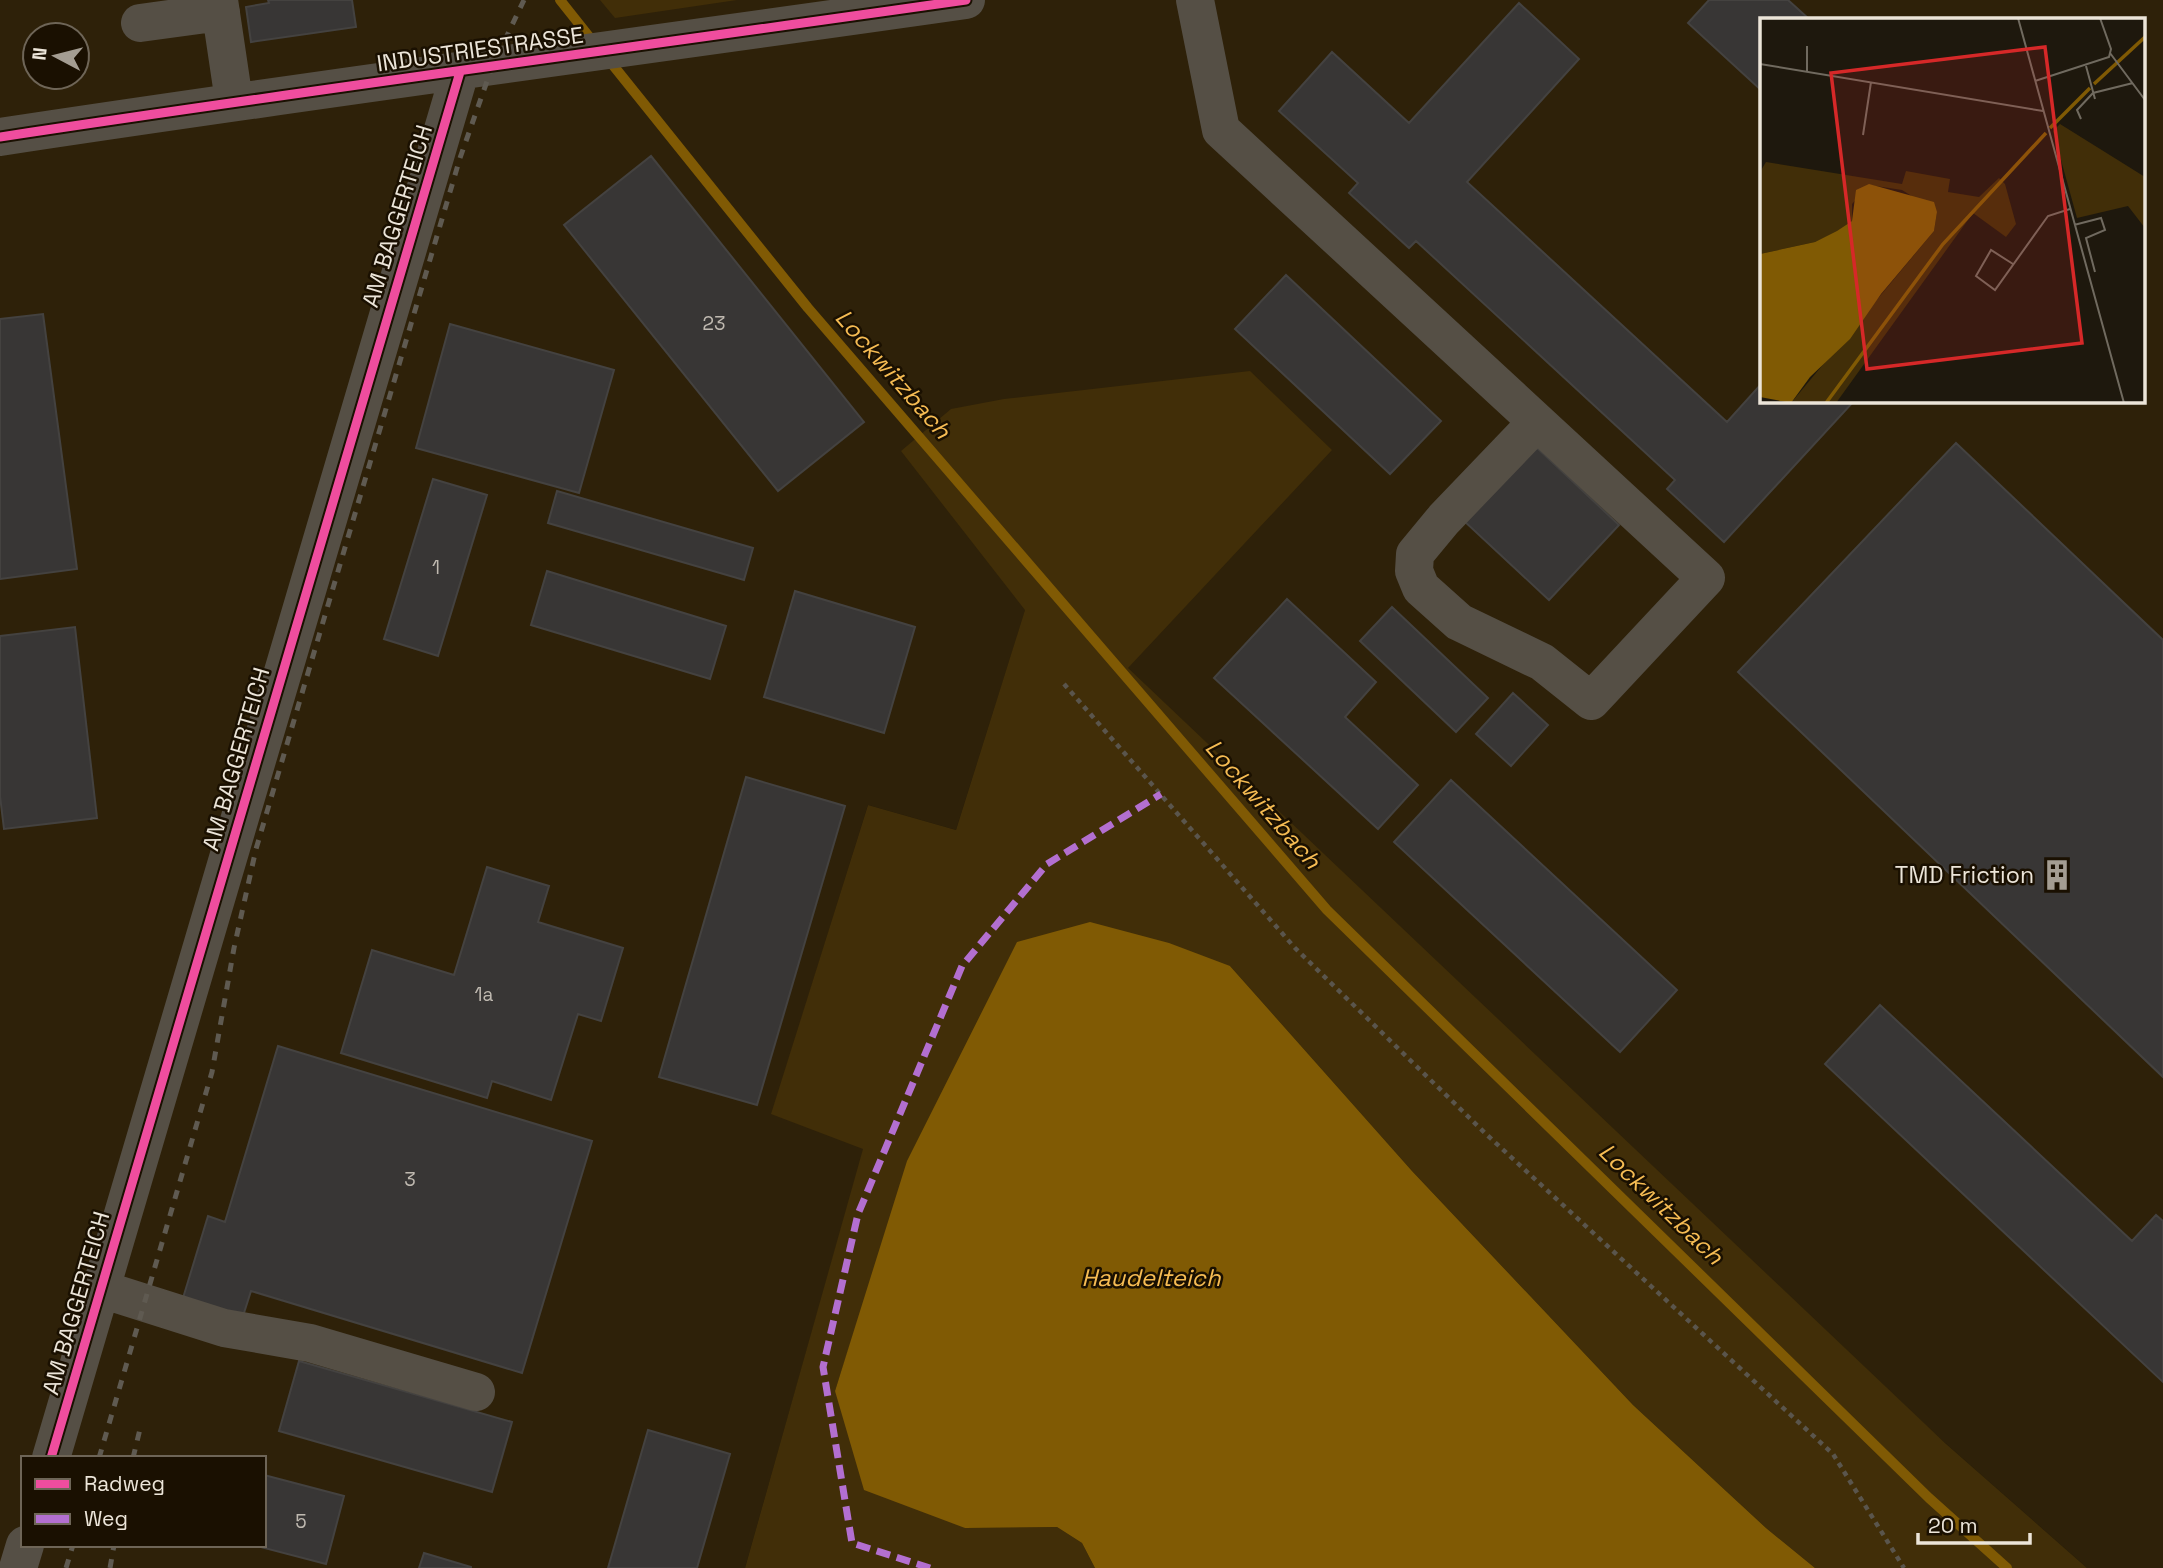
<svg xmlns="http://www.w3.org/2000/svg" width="2163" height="1568" font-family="'Space Grotesk',sans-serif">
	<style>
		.built { fill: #2e2109; fill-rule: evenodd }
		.green { fill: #412e08 }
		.water { fill: #805a04 }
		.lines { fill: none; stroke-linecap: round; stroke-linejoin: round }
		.stream { stroke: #805a04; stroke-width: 10 }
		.building { fill: #383635; stroke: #444240; stroke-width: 2 }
		.path { stroke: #5a554c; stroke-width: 4.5; stroke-dasharray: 5 5; stroke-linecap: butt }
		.minor { stroke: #554f45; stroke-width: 38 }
		.rail { stroke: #5f5a51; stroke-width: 5; stroke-dasharray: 9 9; stroke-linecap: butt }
		.quiet { stroke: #b36fd0; stroke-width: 7; stroke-dasharray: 14 7; stroke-linecap: butt }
		.cycleway-casing { stroke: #1a1001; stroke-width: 13 }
		.cycleway { stroke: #ef4d9e; stroke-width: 9 }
		.labels { text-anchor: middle; stroke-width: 5; stroke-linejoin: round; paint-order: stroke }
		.number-label { font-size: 19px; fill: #bfb9b0 }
		.street-label { font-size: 23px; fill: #ece5d9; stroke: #1a1001 }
		.poi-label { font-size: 23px; fill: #ece5d9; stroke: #1a1001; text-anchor: end }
		.water-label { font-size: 24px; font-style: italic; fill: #f6bc53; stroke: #1a1001 }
		.inset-river { fill: none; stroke: #805a04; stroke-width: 3.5 }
		.inset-road { fill: none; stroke: #706a5f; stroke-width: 2 }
		.view { fill: #d62828; fill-opacity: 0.15; stroke: #d62828; stroke-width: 3.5 }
		.inset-edge { fill: none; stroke: #ece5d9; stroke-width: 3.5 }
	</style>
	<rect width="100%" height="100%" fill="#1e180d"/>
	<path class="built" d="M0,0H2163V1568H2087L1945,1443L1025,611L956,830L868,805L772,1113L864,1148L745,1568H0ZM1762,19H2144V401H1762ZM35,35H77V77H35ZM23,1458H264V1545H23Z"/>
	<path class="green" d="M600,0H737L615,18Z
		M1250,371L1332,450L1128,668L1945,1443L2087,1568H1815L1766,1528L1633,1405L1412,1171L1230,966L872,1277L835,1391L965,1528L1057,1527L1082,1543L1095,1568H745L863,1149L771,1114L868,805L956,830L1025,610L901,451L951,409L1004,399Z"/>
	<path class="water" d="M1090,922L1169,943L1230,966L1412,1171L1633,1405L1766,1528L1815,1568H1095L1082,1543L1057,1527L965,1528L864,1490L835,1391L907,1161L1017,942Z"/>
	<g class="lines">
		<path class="stream" d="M560,0L595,44
			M608,59L808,308L1327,910L1929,1498L2007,1568"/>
	</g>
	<path class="building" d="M268,0H352L356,27L251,42L246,7L269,3Z
		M1709,0H1788L1809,19H1762V91L1688,23Z
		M1519,3L1579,59L1467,182L1727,422L1762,383V401H1854L1724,542L1667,489L1675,480L1416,241L1409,248L1349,193L1358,183L1279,111L1332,52L1409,123Z
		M651,156L864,422L778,491L564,225Z
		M1286,275L1441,421L1390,474L1235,329Z
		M43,314L77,569L0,579V319Z
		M450,324L614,370L579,493L416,448Z
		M1956,443L2163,640V1077L1738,672Z
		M1534,445L1619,525L1549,600L1463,520Z
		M433,479L487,495L438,656L384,639Z
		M557,491L753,548L744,580L548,523Z
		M547,571L726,626L710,679L531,625Z
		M795,591L915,627L884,733L764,697Z
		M1287,599L1376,682L1345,717L1418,785L1378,829L1214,678Z
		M1392,607L1488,698L1456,732L1360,641Z
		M75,627L97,818L4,829L0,796V636Z
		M1513,693L1548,725L1511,766L1476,734Z
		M746,777L845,806L757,1105L659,1077Z
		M1451,780L1677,990L1620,1052L1394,842Z
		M487,867L549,886L538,922L623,948L601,1021L578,1014L551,1100L492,1081L487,1098L341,1053L372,950L454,975Z
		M1880,1005L2132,1241L2156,1215L2163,1221V1382L1825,1064Z
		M278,1046L592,1141L522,1373L251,1291L243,1316L183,1298L208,1216L225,1222Z
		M299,1361L512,1422L492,1492L279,1431Z
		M648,1430L730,1454L697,1568H608Z
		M264,1475L344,1496L326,1564L253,1545H264Z
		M424,1553L471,1567V1568H419Z"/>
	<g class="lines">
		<path class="path" d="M1064,684L1295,948L1486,1134L1833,1454L1904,1568"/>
		<path class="minor" d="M219,0L234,101
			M1195,0L1221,130L1706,578L1591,701L1542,662L1459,622L1421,588L1414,571L1415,554L1444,519L1537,422
			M140,23L221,12
			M0,137C321,88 644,46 966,0
			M101,1289L224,1328L310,1343L476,1392
			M51,1458L460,72
			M18,1568L25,1545"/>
		<path class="rail" d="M99,1458L212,1072L234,948L256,849L460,158L492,67L524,0
			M133,1458L140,1429
			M66,1568L73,1545
			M110,1568L114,1545"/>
		<path class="quiet" d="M930,1568L852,1543L823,1367L858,1214L962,966L1047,864L1161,794"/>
		<defs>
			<path id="cycleway" d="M0,137C321,88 644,46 966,0
				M51,1458L460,72"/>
		</defs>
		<use href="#cycleway" class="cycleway-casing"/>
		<use href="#cycleway" class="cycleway"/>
	</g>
	<defs>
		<symbol id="building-bare" viewBox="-9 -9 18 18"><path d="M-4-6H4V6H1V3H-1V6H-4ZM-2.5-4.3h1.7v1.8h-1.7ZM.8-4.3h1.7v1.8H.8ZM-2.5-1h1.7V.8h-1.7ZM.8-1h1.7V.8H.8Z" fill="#a49d92" stroke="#1a1001" stroke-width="2.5" paint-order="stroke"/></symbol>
	</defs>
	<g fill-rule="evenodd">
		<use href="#building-bare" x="2035" y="853" width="44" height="44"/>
	</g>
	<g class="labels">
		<g class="number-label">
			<text x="714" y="330">23</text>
			<text x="436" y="574">1</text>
			<text x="484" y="1001">1a</text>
			<text x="410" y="1186">3</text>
			<text x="301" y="1528">5</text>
		</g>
		<g class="street-label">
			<text transform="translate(480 49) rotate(-8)" y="8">INDUSTRIESTRASSE</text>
			<text transform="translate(397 216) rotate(-73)" y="8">AM BAGGERTEICH</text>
			<text transform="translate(236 759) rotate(-74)" y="8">AM BAGGERTEICH</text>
			<text transform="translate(76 1303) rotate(-74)" y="8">AM BAGGERTEICH</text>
		</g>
		<g class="poi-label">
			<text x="2034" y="883">TMD Friction</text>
		</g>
		<g class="water-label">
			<text transform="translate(893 374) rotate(49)" y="8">Lockwitzbach</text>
			<text transform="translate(1263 804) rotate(49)" y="8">Lockwitzbach</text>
			<text transform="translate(1661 1204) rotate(44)" y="8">Lockwitzbach</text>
			<text x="1151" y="1286">Haudelteich</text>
		</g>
	</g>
	<g transform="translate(1760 18)">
		<rect width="385" height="385" fill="#1e180d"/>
		<path d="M300,106L385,159V210L368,188L317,200L293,113ZM6,144L142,166L146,153L190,161L188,174L219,179L239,160L245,166L256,206L246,219L213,195L76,385H31L174,213L177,194L142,172L109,167L92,186V203L77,214L55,224L0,236V154Z" fill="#412e08"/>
		<path d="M109,166L174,184L177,194L174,213L121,276L90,321L50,359L31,385L0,379V236L55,224L77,213L92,203L96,172Z" fill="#805a04"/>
		<path class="inset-river" d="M334,66L385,19M290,110L330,70M66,385L183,226L286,115"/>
		<path class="inset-road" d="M258,0L364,385M350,35L385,82M0,46L283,93M326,48L335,81M47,54V28M275,63L349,39L351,31L340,0M321,101L317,92L333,75L373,65M103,117L111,64M314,207L341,200L345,212L326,220L335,254M253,246L231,232L216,258L235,272L288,198L310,191"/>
		<path class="view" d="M285,29L322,325L107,351L71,55Z"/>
		<rect width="385" height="385" class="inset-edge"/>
	</g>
	<rect x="21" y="1456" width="245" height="91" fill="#1a1001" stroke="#6e6557" stroke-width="2"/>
	<rect x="35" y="1479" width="35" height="10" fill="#ef4d9e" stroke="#6e6557" stroke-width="2"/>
	<text x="84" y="1491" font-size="21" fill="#ece5d9">Radweg</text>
	<rect x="35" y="1514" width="35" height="10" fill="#b36fd0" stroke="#6e6557" stroke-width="2"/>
	<text x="84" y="1526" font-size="21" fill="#ece5d9">Weg</text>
	<g transform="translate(56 56) rotate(277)"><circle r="33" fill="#1a1001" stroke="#6e6557" stroke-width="2"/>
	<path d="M0-5L12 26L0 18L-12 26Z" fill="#a49d92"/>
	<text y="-10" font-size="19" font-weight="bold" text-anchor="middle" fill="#ece5d9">N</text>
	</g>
	<path d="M1918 1533v10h112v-10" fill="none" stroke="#ece5d9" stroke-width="3.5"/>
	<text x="1928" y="1533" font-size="21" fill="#ece5d9" stroke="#1a1001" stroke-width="5" paint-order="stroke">20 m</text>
</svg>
